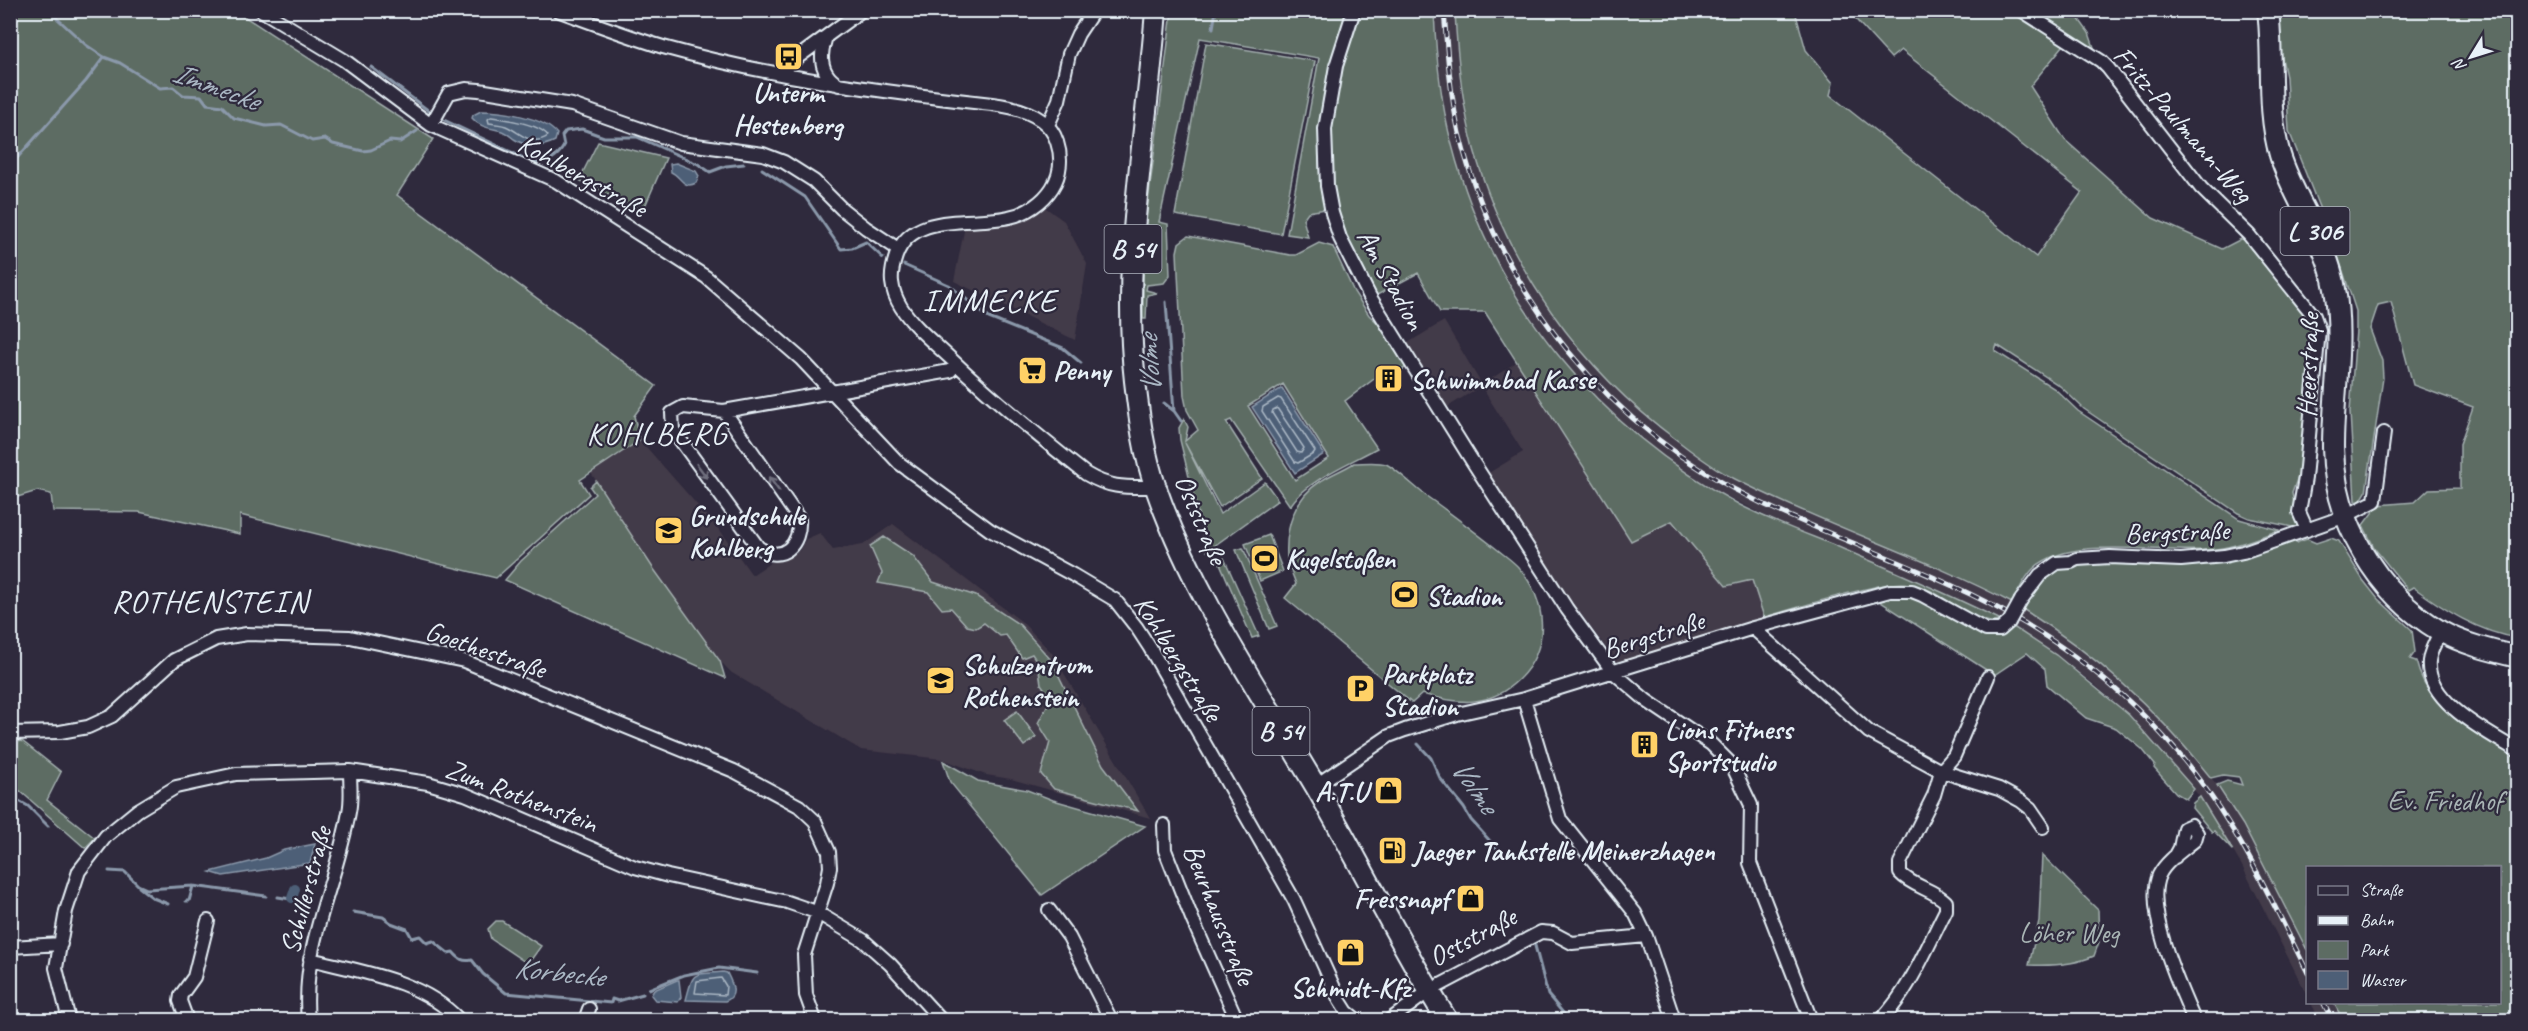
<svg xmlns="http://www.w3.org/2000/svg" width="2528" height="1031" font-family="Caveat,sans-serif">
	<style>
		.built { fill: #433a48 }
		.green { fill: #5d6c63; stroke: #a2aeae; stroke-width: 1.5; fill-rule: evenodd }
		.water { fill: #4d5f77; stroke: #8b99ab; stroke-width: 1.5 }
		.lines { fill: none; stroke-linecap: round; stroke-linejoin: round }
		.shore { stroke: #aab7c4; stroke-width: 1.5 }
		.stream { stroke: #8b99ab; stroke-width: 3 }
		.canal { stroke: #4d5f77; stroke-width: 10 }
		.street-casing { stroke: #e8f1f8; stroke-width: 16 }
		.primary-casing { stroke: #e8f1f8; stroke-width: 24 }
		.street { stroke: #2f2a3d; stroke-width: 12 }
		.primary { stroke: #2f2a3d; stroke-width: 20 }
		.rail-casing { stroke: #e8f1f8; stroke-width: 5 }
		.rail { stroke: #2f2a3d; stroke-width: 3; stroke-dasharray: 9; stroke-linecap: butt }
		.street-bridge-casing { stroke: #e8f1f8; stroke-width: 16; stroke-linecap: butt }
		.street-bridge { stroke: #2f2a3d; stroke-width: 12 }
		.oneway { stroke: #70707e }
		.labels { text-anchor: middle; stroke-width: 4.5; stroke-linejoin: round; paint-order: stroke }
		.shield { fill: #2f2a3d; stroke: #b0b5c0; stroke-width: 1.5 }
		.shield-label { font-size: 27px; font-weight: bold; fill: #e8f1f8 }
		.poi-label { font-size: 28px; font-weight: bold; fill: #e8f1f8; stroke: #2f2a3d; text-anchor: start }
		.street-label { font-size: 28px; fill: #e8f1f8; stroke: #2f2a3d }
		.park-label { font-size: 28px; fill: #a9b5b5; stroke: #2f2a3d }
		.water-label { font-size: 30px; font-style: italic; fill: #aab7c4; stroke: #2f2a3d }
		.quarter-label { font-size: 32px; letter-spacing: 1.5px; fill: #e8f1f8; stroke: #2f2a3d }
	</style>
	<rect width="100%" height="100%" fill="#2f2a3d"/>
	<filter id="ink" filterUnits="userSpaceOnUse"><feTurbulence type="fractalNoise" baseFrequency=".0167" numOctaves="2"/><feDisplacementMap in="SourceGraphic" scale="12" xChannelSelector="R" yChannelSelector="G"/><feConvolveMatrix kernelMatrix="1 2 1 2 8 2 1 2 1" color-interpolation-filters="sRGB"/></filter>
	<g filter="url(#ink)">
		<path class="built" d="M1434,11H1455L1458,62L1474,149L1488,192L1506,234L1655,425L1733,478L1939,567L2012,603L2060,632L2138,695L2178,737L2217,785L2243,825L2307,950V995L2242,866L2200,797L2129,715L2094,684L2056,655L2001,620L1921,582L1782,524L1707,486L1673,464L1633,433L1603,406L1565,366L1533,323L1504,278L1481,229L1464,186L1451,144L1442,97Z
			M1046,208L1064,221L1087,264L1075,340L954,281L965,226L1019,222Z
			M1444,321L1482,385L1518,361L1631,541L1672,521L1726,586L1752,580L1764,617L1617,662L1545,566L1487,474L1523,452L1481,386L1446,408L1406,344Z
			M640,440L722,533L752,575L773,561H781L790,557L799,551L806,539L820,533L833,550L863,545L893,524L1022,622L1052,653L1150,818L1011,779L986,775L942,759L861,750L732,673L720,661L653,568L591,473Z
			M2311,1003H2334L2343,1020H2320Z"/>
		<path class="green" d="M11,10L236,11L433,139L397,195L656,386L634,416L640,440L580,480L589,494L496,578L240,515V534L139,512L53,511L51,494L37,491L11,499Z
			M1172,11H1349C1333,62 1316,112 1319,167C1320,181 1324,195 1326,209L1308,212L1303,219L1308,237L1287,234L1319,58L1200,38L1159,222L1168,224L1170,275L1164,283L1147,285L1146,290L1157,293L1147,295L1146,319H1143V242Z
			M1360,11H1434C1436,56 1440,101 1452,145C1492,301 1599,429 1740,505C1771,521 1804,533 1836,546C1892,570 1947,593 2001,620C1983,630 1948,599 1931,591C1924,588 1916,585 1909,584C1888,578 1791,610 1764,617L1752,580L1726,586L1672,521L1631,541L1485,312H1440L1418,273L1377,295C1363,272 1349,247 1340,221C1317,152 1338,76 1360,11Z
			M1455,11H1795L1806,50L1833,83L1830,95L2036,257L2082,192L1901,50L1891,58L1848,11H2073L2089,33L2096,53L2068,40L2030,86L2065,140L2153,218L2222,249L2249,235L2314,316L2308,449L2292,493L2298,522L2297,528L2249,518L2238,513L2084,409L2060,386L1997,345L1995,351L2055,389L2078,411L2239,519L2279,530C2255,539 2231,549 2204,550C2157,553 2071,535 2034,568C2024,577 2019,591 2012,603C1922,556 1825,525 1735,479C1715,469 1696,455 1678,441C1580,369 1507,267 1474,149C1462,104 1457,57 1455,11Z
			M2272,11H2517V638C2478,632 2445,610 2413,587L2408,590L2375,549L2363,525L2378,505L2415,502L2429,489L2460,488V444L2473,407L2413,385L2391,302L2378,305L2370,329L2382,361L2383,378L2366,492L2360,502L2355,501L2350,412L2356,330V311L2336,250L2289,131L2286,77Z
			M1206,43L1315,61L1281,234L1175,215Z
			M598,142L666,158L642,213L579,180Z
			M1188,236L1290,255H1296L1319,243L1333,247L1354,292L1369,315L1381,326L1408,366L1391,377L1386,370L1345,401L1377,448C1350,463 1307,480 1290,506L1231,420L1226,422L1262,478L1220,507L1185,443L1220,514L1265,482L1278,500L1207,551L1180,440L1179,428L1184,419L1188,427L1185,441L1198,430L1187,410L1184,396L1177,252L1179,243ZM1283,384L1329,458L1295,480L1248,406Z
			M1354,463C1363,463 1377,461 1386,464C1394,467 1419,491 1429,498C1452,514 1475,532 1498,550C1505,556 1513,561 1519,568C1547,601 1551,647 1519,679C1490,708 1458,704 1422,694L1412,703L1285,598L1296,584C1293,575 1288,566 1287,557C1285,527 1295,497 1321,481C1331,474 1343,470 1354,463Z
			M596,481L653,568L720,661L725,678L505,580L521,561L595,494L590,487Z
			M1269,535L1283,571L1260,581L1245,544Z
			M884,537L913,556L933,582L976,596L1020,625L1051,660L1103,765L1138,811L1054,789L1041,774L1050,742L1038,723L1048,704V694L1041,684L1038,663L1032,654L1022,658L1006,635L1000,636L984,623L976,628L967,626L951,608L942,609L928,592L878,583L882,573L870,546Z
			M2331,538L2339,541L2363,580L2378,599L2412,630L2415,652L2410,659L2416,661C2424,695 2450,718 2479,735C2492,742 2505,746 2517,754V1020H2343L2334,1003L2500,1002V868H2308L2307,950L2243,825L2217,785L2227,781L2242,785L2239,777L2223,775L2211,778C2154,707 2098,656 2021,608L2034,587L2058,569L2067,566L2112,561L2181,564L2292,540L2296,543L2307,539L2316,543Z
			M1243,548L1277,626L1269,629L1236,550Z
			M1224,558L1259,636L1252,638L1219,561Z
			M1906,594L1921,598L1987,634C1998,637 2003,632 2012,626L2056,655L2129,715L2194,789L2186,799L2176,793L2154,768L2155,765L2142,749L2116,728L2086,718L2047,685L2045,669L2027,653L1994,675L1876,599Z
			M1017,711L1036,737L1024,746L1004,720Z
			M22,741L61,772L47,800L95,838L85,848L11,783V743Z
			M943,761L978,781L1027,790L1053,800L1145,826L1042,895L950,782Z
			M2200,797L2233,851L2214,831L2212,832L2192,808L2193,803Z
			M2042,855L2098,910L2099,942L2094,956C2074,965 2051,966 2029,965L2039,921Z
			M496,921H502L541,946L528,964L491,939L488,929Z"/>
		<path class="water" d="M481,111C501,111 544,117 557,134L555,141C541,148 528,148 514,139C510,136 507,133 502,131C491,128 480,128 472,118L473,115Z
			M676,163L696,171L699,176L696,183C683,190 681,176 671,172L670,164Z
			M1282,388L1324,454L1295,473L1252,407Z
			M315,844L310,863L223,876L210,872L266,858L284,850Z
			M723,972L727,973C732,983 739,996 725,1001L686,1000C694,970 691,975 723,972Z
			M677,980H679L681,997L678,1002L655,1000L651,995L654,990Z"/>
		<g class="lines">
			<path class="shore" d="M491,117C505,119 541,124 548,136C532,147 522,134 508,127C503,124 495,124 489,123L488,119Z
				M1278,398L1281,399L1315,451L1313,454L1298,463L1295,462L1262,411L1263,407Z
				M1277,408L1304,448L1301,453L1297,452L1272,413L1273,410Z
				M721,978L726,986L725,995L695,993L697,981Z"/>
			<path class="stream" d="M48,10L86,45L104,57L120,63L160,88L173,87L183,95L201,96L207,104L222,106L234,118L266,126L281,125L312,141L325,139L333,144L363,151L371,150L390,141L400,142L417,131
				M1213,28L1216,10
				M371,67L429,111
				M444,120L534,163C548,162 557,158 564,146L562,136L566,131L582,129L604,137H637L698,164L710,172L726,166L744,164
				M10,166L86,81L104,57
				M762,169L805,197L841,249L852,248L866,242L883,258
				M904,265L949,285L989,318L1063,348L1081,363
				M1166,302L1174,411L1181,421
				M1098,372L1110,377
				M1164,403L1174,411
				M1418,744L1431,758L1440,778L1464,808L1471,820L1499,851
				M10,796L28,806L48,826
				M109,871L125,872L138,885L147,889L193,886L266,896
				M139,887L153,898L168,904
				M278,897L303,901
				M186,901H189L193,886
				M353,912L383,917L391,923L407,929L412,938L420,936L427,943L433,941L448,953L453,952C459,959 463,962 472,960L483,974L506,993L611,1003L612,999L618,1001L643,994
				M1534,942L1548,995L1569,1020
				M649,989L684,975L719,968L757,973
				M832,1016L849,1020"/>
			<path class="canal" d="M292,898L295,889"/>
			<defs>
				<path id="street" d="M261,10L344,60L431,125L556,181L706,277L801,359L899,463L990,530L1073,575L1115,600L1137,628L1150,648L1294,900L1340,1001L1347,1012L1357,1020
					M557,10C592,23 627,36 663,47C770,77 882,92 992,104C1017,107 1049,115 1057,142C1062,157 1061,174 1052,188C1043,202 1026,214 1009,217C973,226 912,210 896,256C893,265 891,273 892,282C893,291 896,299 901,307C913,326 932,341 949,357C992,398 1039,437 1086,474C1111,489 1127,487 1155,487
					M1354,10L1336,66L1325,129L1327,186L1332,213L1340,238L1370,297L1469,456L1567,609L1613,672L1647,701L1711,744L1732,765L1751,805L1750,863L1811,1020
					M2021,10L2101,61L2108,68L2201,188L2249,235L2314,316L2319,330L2305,478L2299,512L2307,530
					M825,40C819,58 821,75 839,85
					M782,74L790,63L862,10
					M431,125L449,93L466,89L479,90L572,105L681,143L763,154L784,162L814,181L842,209L866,228L898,249
					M1048,125L1059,100L1069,54L1078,34L1094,10
					M724,411L799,519C801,544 782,565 758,547L673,430L672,413L683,407L724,411L950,371L956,364
					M2021,600L2040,575L2057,563L2071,562L2077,559L2110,557L2181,560L2224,556L2243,552L2346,516L2375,501L2384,433
					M1753,628L1869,732L1941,771L1999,789L2021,801L2030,808L2043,827
					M2441,631C2436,640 2430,651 2429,661C2425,702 2489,733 2518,751
					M1524,699L1560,819L1635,913L1646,936L1674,1020
					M10,733L60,732L88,727L112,716L174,660L216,639L247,634L350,637L464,661L734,771L799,806L815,821L829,852L830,867L827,883L804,955L806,995L815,1020
					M1315,786L1389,736L1405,730L1457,714L1524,699L1753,628L1890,591H1912L1922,595L1986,630H2000L2009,622
					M1164,825L1165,850L1193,921L1237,1020
					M2175,857L2180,848L2184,828L2191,825L2197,833L2195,840C2183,850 2166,861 2159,875C2144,909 2180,988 2194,1020
					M1049,910L1069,937L1111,1020
					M10,947L61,944
					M310,959C361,972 422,980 459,1020
					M69,1020L56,968L66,911L79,871L106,836L138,810L176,787L236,774L350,771L428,783L465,794L635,867L668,876L787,902L816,912L863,940L890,964L941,1020
					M187,1020L180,1001L181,995L194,977L208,921
					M308,1020C301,944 336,886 349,812C352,799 350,784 350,771
					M585,1020L589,1009
					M1390,1020L1429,991L1541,932L1553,933L1572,943L1646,936
					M1881,1020C1910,990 1927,947 1946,910V902C1933,889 1913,887 1900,873V863L1934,795L1941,771L1954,756L1988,677"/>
				<path id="primary" d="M1156,10C1147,134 1121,257 1135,381C1139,416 1144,455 1156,488C1193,595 1259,690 1316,787C1361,864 1400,945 1447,1020
					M2268,10C2274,58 2266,108 2280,155C2294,201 2327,240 2335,289C2344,342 2333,393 2333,447C2334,521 2376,593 2440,631C2463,644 2492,651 2518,657"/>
			</defs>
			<use href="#street" class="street-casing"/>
			<use href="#primary" class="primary-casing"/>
			<use href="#street" class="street"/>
			<use href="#primary" class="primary"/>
			<defs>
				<path id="rail" d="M1444,10C1447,52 1450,93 1459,133C1499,295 1611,431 1761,503C1867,553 1980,586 2074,656C2137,702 2191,761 2231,827C2260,873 2283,924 2308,973
					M2323,1002L2332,1020"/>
			</defs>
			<use href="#rail" class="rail-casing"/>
			<use href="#rail" class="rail"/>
			<defs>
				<path id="street-bridge" d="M2009,622L2021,600"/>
			</defs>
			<use href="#street-bridge" class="street-bridge-casing"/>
			<use href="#street-bridge" class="street-bridge"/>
		</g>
		<defs><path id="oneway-shaft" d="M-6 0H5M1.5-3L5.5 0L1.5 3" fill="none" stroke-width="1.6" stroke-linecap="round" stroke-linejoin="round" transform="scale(1.5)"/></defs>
		<g class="oneway">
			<use href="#oneway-shaft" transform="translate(702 471) rotate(53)"/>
			<use href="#oneway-shaft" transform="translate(774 484) rotate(-126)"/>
		</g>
	</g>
	<defs>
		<symbol id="bus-square" viewBox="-11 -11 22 22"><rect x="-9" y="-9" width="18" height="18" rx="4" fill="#ffd166" stroke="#2f2a3d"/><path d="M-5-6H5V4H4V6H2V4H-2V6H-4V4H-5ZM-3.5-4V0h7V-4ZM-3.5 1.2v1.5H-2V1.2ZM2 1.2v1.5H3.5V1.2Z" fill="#111"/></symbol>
		<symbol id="supermarket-square" viewBox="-11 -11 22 22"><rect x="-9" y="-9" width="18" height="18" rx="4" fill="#ffd166" stroke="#2f2a3d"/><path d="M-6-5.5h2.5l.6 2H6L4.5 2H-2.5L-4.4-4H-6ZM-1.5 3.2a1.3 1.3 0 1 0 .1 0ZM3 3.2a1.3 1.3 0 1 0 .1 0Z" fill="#111"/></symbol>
		<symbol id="building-square" viewBox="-11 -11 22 22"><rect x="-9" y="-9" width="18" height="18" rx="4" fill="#ffd166" stroke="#2f2a3d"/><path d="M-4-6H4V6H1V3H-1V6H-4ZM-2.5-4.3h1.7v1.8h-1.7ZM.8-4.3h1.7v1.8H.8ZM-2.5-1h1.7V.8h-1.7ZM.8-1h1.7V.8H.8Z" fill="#111"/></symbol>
		<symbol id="school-square" viewBox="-11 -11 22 22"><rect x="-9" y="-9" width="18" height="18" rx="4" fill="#ffd166" stroke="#2f2a3d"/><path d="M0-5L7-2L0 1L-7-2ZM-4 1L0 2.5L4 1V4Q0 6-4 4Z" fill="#111"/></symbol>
		<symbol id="stadium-square" viewBox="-11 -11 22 22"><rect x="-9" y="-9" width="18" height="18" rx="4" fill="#ffd166" stroke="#2f2a3d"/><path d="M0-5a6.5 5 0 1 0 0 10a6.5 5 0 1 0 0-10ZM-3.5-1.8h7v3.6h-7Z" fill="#111"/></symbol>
		<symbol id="parking-square" viewBox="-11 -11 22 22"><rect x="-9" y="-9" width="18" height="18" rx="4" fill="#ffd166" stroke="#2f2a3d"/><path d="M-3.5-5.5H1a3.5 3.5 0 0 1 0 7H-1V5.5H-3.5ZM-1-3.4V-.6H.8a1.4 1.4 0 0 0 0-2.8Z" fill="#111"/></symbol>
		<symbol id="shop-square" viewBox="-11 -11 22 22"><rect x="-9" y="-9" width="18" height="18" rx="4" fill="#ffd166" stroke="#2f2a3d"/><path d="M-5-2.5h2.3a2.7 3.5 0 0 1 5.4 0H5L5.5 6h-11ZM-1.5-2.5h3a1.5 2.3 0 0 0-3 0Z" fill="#111"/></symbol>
		<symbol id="fuel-square" viewBox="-11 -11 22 22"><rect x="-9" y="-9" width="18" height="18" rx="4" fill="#ffd166" stroke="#2f2a3d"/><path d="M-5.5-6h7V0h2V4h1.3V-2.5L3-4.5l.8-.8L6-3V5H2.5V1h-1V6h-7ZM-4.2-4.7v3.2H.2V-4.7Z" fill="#111"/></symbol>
	</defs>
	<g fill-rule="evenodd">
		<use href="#bus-square" x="772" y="40" width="33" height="33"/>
		<use href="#supermarket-square" x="1016" y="354" width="33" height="33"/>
		<use href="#building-square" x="1372" y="362" width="33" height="33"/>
		<use href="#school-square" x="652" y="514" width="33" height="33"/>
		<use href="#stadium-square" x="1248" y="542" width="33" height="33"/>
		<use href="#stadium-square" x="1388" y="578" width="33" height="33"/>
		<use href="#school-square" x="924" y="664" width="33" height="33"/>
		<use href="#parking-square" x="1344" y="672" width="33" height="33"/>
		<use href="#building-square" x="1628" y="728" width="33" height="33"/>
		<use href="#shop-square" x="1372" y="774" width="33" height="33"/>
		<use href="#fuel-square" x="1376" y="834" width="33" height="33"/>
		<use href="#shop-square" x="1454" y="882" width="33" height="33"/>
		<use href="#shop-square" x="1334" y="936" width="33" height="33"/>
	</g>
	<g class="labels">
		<g class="shield">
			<rect x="2280.5" y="207" width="69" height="48" rx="4.5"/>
			<rect x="1104.5" y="225" width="57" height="48" rx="4.5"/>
			<rect x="1252.5" y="707" width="57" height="48" rx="4.5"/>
		</g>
		<g class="shield-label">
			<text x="2315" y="240">L 306</text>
			<text x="1133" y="258">B 54</text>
			<text x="1281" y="740">B 54</text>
		</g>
		<g class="poi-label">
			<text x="788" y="102" text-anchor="middle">Unterm<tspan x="788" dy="32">Hestenberg</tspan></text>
			<text x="1053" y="380">Penny</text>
			<text x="1410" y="389">Schwimmbad Kasse</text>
			<text x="689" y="525">Grundschule<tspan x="689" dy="32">Kohlberg</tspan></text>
			<text x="1285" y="568">Kugelstoßen</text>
			<text x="1426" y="605">Stadion</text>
			<text x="962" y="674">Schulzentrum<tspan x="962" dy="32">Rothenstein</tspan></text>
			<text x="1382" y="683">Parkplatz<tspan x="1382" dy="32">Stadion</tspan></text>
			<text x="1665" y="739">Lions Fitness<tspan x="1665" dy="32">Sportstudio</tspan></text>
			<text x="1367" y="801" text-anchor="end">A.T.U</text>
			<text x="1413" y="860">Jaeger Tankstelle Meinerzhagen</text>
			<text x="1449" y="908" text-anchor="end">Fressnapf</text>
			<text x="1350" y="997" text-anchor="middle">Schmidt-Kfz</text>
		</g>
		<g class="street-label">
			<text transform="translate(2184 124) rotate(49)" y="10">Fritz-Paulmann-Weg</text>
			<text transform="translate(583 175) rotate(29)" y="10">Kohlbergstraße</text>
			<text transform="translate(1392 279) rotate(61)" y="10">Am Stadion</text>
			<text transform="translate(2307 365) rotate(-88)" y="10">Heerstraße</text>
			<text transform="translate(1202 519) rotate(67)" y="10">Oststraße</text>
			<text transform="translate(2177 531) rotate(-2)" y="10">Bergstraße</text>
			<text transform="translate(1653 634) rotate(-17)" y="10">Bergstraße</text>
			<text transform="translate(486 649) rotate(19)" y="10">Goethestraße</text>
			<text transform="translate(1179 658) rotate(58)" y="10">Kohlbergstraße</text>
			<text transform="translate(522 795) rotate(21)" y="10">Zum Rothenstein</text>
			<text transform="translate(305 890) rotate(-75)" y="10">Schillerstraße</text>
			<text transform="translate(1220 914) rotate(68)" y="10">Beurhausstraße</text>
			<text transform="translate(1472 936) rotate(-28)" y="10">Oststraße</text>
		</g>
		<g class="park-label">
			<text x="2445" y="810">Ev. Friedhof</text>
			<text x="2069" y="942">Löher Weg</text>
		</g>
		<g class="water-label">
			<text transform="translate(216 86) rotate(20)" y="10">Immecke</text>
			<text transform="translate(1149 364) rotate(-94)" y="10">Volme</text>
			<text transform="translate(1475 786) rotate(55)" y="10">Volme</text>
			<text transform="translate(559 972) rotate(6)" y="10">Korbecke</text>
		</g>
		<g class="quarter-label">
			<text x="990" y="311">IMMECKE</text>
			<text x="657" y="444">KOHLBERG</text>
			<text x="210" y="612">ROTHENSTEIN</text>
		</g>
	</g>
	<rect width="2528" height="1031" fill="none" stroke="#2f2a3d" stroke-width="36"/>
	<rect x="18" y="18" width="2492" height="995" fill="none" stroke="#e8f1f8" stroke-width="2" filter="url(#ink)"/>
	<rect x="2306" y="866" width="195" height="138" fill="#2f2a3d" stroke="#797a88" stroke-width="1.5"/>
	<rect x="2318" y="886" width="30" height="9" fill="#2f2a3d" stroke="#797a88" stroke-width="1.5"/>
	<text x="2360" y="896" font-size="18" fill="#e8f1f8">Straße</text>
	<rect x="2318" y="916" width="30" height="9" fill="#e8f1f8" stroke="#797a88" stroke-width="1.5"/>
	<text x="2360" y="926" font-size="18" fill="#e8f1f8">Bahn</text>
	<rect x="2318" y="941" width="30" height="18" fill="#5d6c63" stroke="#797a88" stroke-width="1.5"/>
	<text x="2360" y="956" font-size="18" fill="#e8f1f8">Park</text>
	<rect x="2318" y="971" width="30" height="18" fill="#4d5f77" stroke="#797a88" stroke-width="1.5"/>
	<text x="2360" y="986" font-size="18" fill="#e8f1f8">Wasser</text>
	<g transform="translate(2471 57) rotate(232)" stroke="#2f2a3d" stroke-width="4.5" paint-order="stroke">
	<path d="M0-4.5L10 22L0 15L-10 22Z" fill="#e8f1f8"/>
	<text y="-9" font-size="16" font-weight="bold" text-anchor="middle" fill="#e8f1f8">N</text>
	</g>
</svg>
